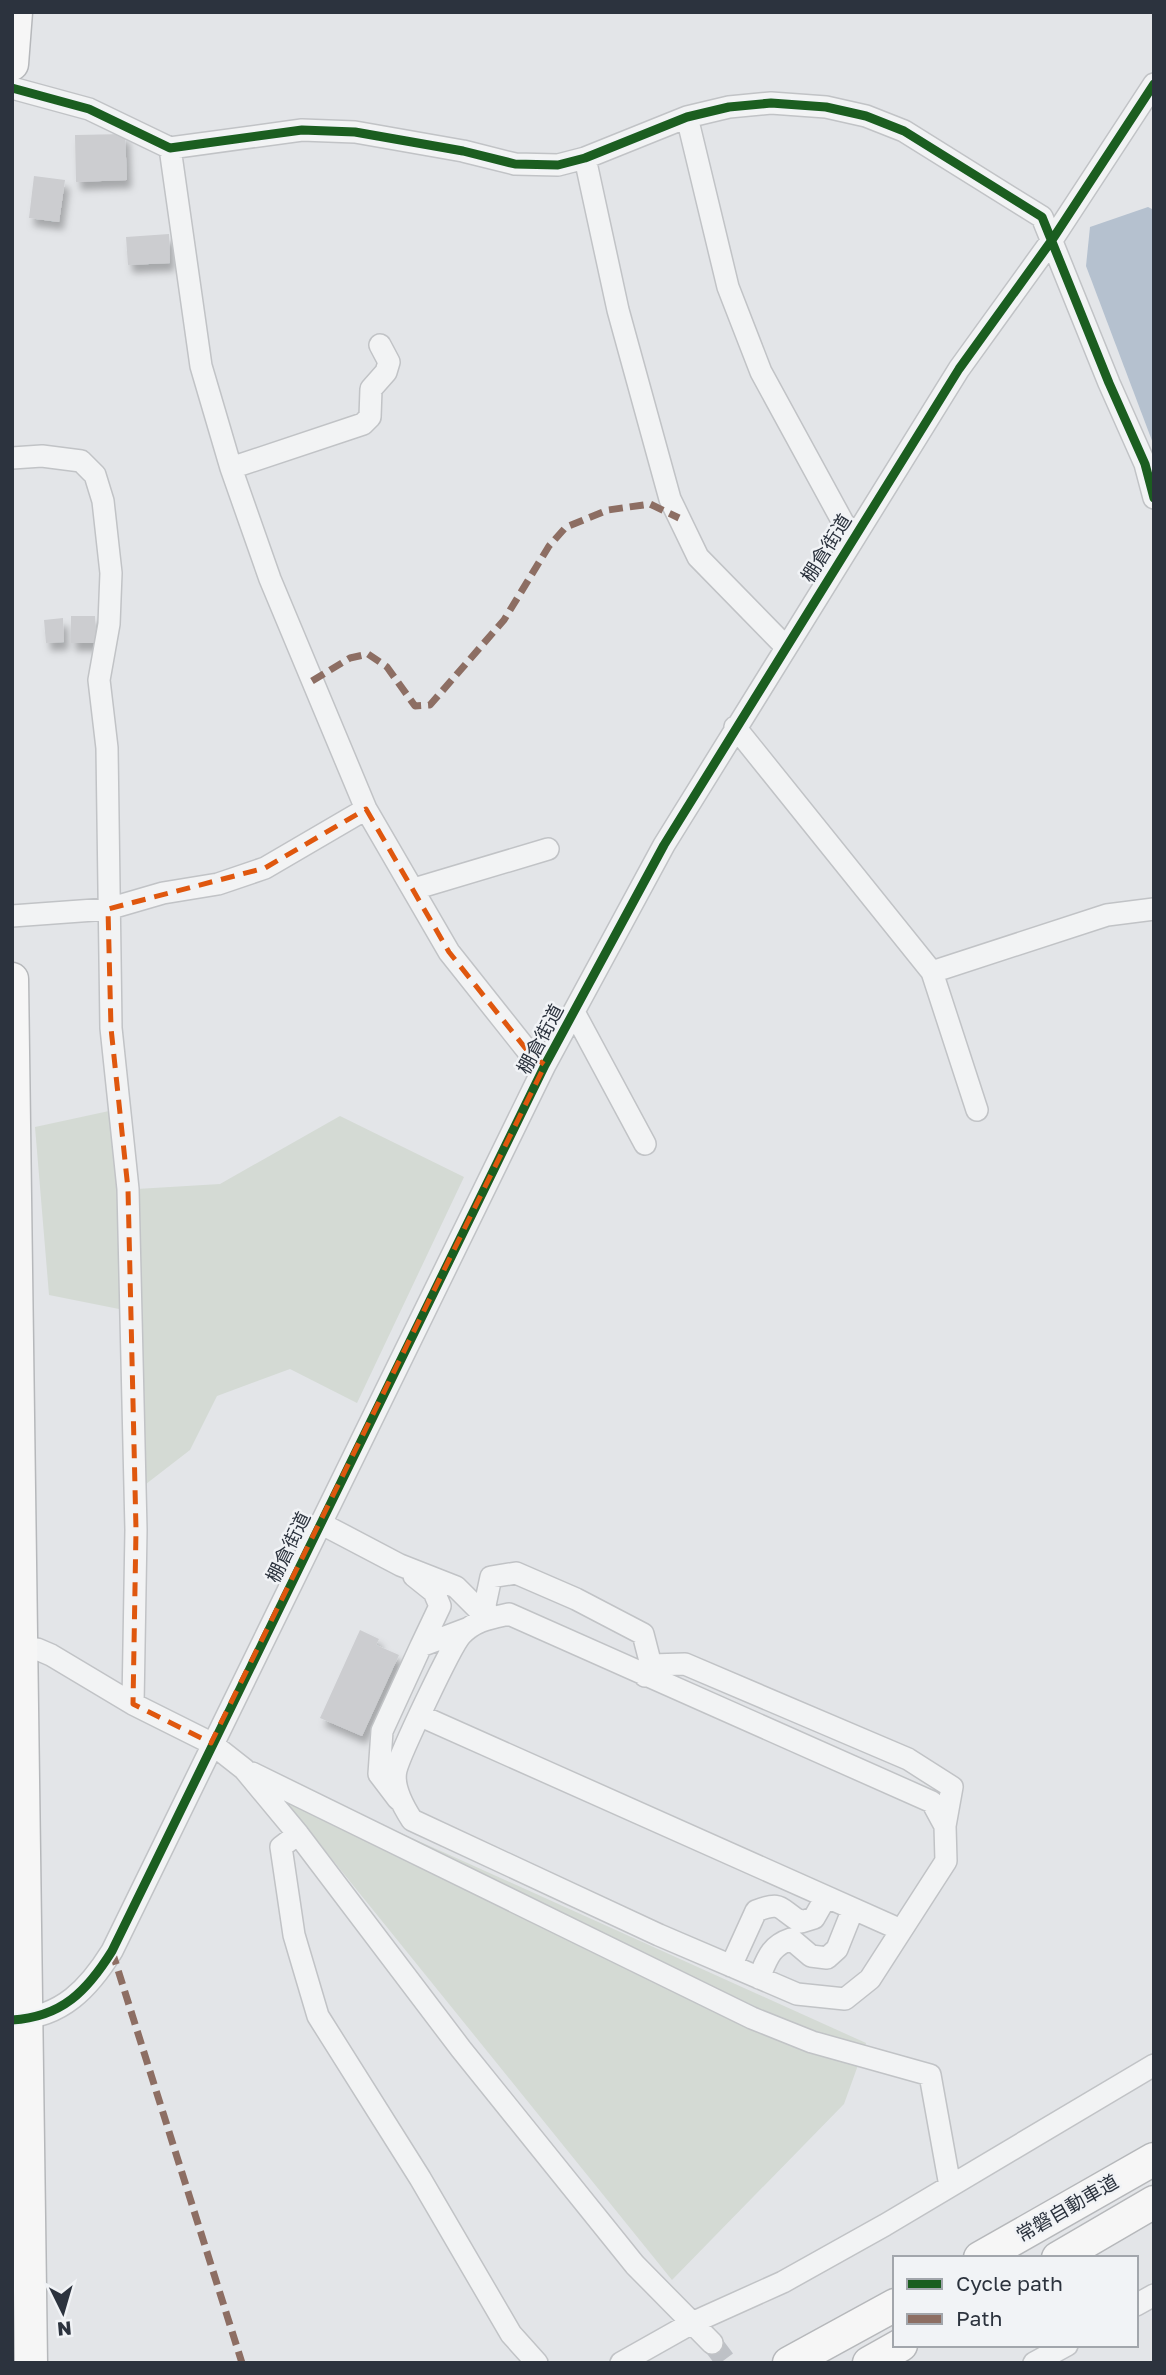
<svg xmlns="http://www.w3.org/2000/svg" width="1166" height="2375" font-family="'Golos Text','Noto Sans JP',sans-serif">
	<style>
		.green { fill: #d4dad4 }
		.water { fill: #b5c1cf }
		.building { fill: #cccdd0; filter: url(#shadow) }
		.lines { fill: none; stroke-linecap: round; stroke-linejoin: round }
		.minor-tunnel { stroke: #bec1c6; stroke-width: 21; stroke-dasharray: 21 10; stroke-linecap: butt }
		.minor-casing { stroke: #c1c3c6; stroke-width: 24 }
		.highway-casing { stroke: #b6b8bb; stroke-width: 35 }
		.minor { stroke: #f2f3f4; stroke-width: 21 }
		.highway { stroke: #f6f6f6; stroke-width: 32 }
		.quiet { stroke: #8d6e63; stroke-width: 7; stroke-dasharray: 14 7; stroke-linecap: butt }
		.cycleway-casing { stroke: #f1f3f6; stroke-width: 13 }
		.cycleway { stroke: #1b5e20; stroke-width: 9 }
		.marked { fill: none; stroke: #df570e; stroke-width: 5; stroke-dasharray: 14 9; stroke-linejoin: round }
		.labels { text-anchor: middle; stroke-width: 5; stroke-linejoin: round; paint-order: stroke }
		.street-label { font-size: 19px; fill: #2c333e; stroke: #f1f3f6 }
	</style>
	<defs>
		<filter id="shadow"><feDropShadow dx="4.5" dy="8" stdDeviation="3.5" flood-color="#0004"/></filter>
	</defs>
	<rect width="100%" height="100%" fill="#e3e5e8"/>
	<path class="green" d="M109,1111L120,1190L220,1184L340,1116L464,1177L357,1403L290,1369L217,1396L190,1450L146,1484L139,1313L49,1295L35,1127Z
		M288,1782L866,2043L844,2104L672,2280L285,1801Z"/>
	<path class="water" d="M1148,207L1154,210V446L1086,266L1090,227Z"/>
	<path class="building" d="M125,134L127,180L76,182L75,135Z
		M34,176L65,180L59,222L29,218Z
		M169,234L170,263L128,265L126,237Z
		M71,616H95L96,643H71Z
		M63,618L64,642L46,643L44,620Z
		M360,1630L379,1639L376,1645L399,1655L362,1736L320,1718Z"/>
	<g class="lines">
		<path class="minor-tunnel" d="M712,2343L727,2363"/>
		<defs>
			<path id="minor" d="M12,88L89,109L170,148L302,130L355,132L463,151L515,164L558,165L585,158L687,117L729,107L771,103L826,107L866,116L904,131L1042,217L1109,383L1145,464L1154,498
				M687,117L728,287L761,372L845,526L857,531
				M170,148L201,366L231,468L270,579L366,809L449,952L530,1054L545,1065
				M585,158L618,310L670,499L698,557L785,646
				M12,458L42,456L81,461L95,475L103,501L111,573L109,624L99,680L107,748L111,1028L128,1189L136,1530L133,1704
				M231,468L363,424L370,417L371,389L386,372L389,362L380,345
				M735,727L932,972
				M414,889L548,849
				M12,916L108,909L163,893L218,884L265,868L366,809
				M574,1012L645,1144
				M977,1110L932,972L1107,915L1154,909
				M320,1523L400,1565L456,1587L488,1619
				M414,1576L434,1592L440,1606L421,1646
				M509,1614L932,1802L945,1826L946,1861L870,1979L845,1999L797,1994L659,1935L412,1820C403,1806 392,1787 396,1770C400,1754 451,1646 461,1635C475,1620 491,1618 509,1614Z
				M488,1619L485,1605L491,1577L516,1573L576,1599L643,1634L651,1665
				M12,1645L37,1649L51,1655L133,1704L211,1743L244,1769L298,1834L461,2049L635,2265L712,2343
				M645,1676L651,1665L685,1664L908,1759L952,1787L945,1826
				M421,1716L901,1930
				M252,1773L752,2018L812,2042L930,2075L950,2186
				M398,1799L379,1774L382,1731L421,1646L469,1628
				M298,1834L281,1847L294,1935L318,2016L420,2178L511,2334L537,2363
				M731,1966L756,1911C784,1900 779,1910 801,1922L814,1918L826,1897
				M759,1978C767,1959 770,1946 791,1939L811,1956L827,1958L837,1949L853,1909
				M16,2019C62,2017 89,1988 112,1951L545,1065L664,845L959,369L1052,240L1154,84
				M1136,2305L1154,2295
				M621,2363L692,2323L783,2282L885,2225L1154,2065
				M1034,2363L1067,2345"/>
			<path id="highway" d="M12,64L16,12
				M12,979L31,2363
				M980,2258L1154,2159
				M1058,2258L1154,2202
				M789,2363L895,2305
				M869,2363L901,2345"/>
		</defs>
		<use href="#minor" class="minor-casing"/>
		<use href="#highway" class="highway-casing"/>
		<use href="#minor" class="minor"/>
		<use href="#highway" class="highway"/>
		<path class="quiet" d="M312,681L350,658L368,654L387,667L415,706L430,705L504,620L549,546L566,527L608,510L650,504L679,518
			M112,1951L242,2363"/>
		<defs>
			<path id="cycleway" d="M12,88L89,109L170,148L302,130L355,132L463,151L515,164L558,165L585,158L687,117L729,107L771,103L826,107L866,116L904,131L1042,217L1109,383L1145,464L1154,498
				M12,2020C62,2017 87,1991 112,1951L545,1065L664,845L959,369L1052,240L1154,84"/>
		</defs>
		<use href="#cycleway" class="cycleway-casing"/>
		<use href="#cycleway" class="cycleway"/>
	</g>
	<path class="marked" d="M366,809L449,952L530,1054L545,1065L211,1743L133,1704L136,1530L128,1189L111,1028L108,909L265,868Z"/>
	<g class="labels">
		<g class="street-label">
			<text transform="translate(826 548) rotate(-58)" y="7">棚倉街道</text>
			<text transform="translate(540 1039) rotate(-62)" y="7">棚倉街道</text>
			<text transform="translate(288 1547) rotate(-64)" y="7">棚倉街道</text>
			<text transform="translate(1067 2208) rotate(-30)" y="7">常磐自動車道</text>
		</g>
	</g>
	<rect width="1166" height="2375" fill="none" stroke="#2c333e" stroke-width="28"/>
	<rect x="893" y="2256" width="245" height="91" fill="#f1f3f6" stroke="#a2a6ac" stroke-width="2"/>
	<rect x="907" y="2279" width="35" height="10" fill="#1b5e20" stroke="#a2a6ac" stroke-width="2"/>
	<text x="956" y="2291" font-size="21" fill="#2c333e">Cycle path</text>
	<rect x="907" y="2314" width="35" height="10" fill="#8d6e63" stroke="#a2a6ac" stroke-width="2"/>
	<text x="956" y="2326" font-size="21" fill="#2c333e">Path</text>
	<g transform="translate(63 2312) rotate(175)" stroke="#f1f3f6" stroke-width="5" paint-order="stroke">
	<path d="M0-5L12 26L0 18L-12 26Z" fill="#2c333e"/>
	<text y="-10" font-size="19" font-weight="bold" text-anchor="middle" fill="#2c333e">N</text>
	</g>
</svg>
